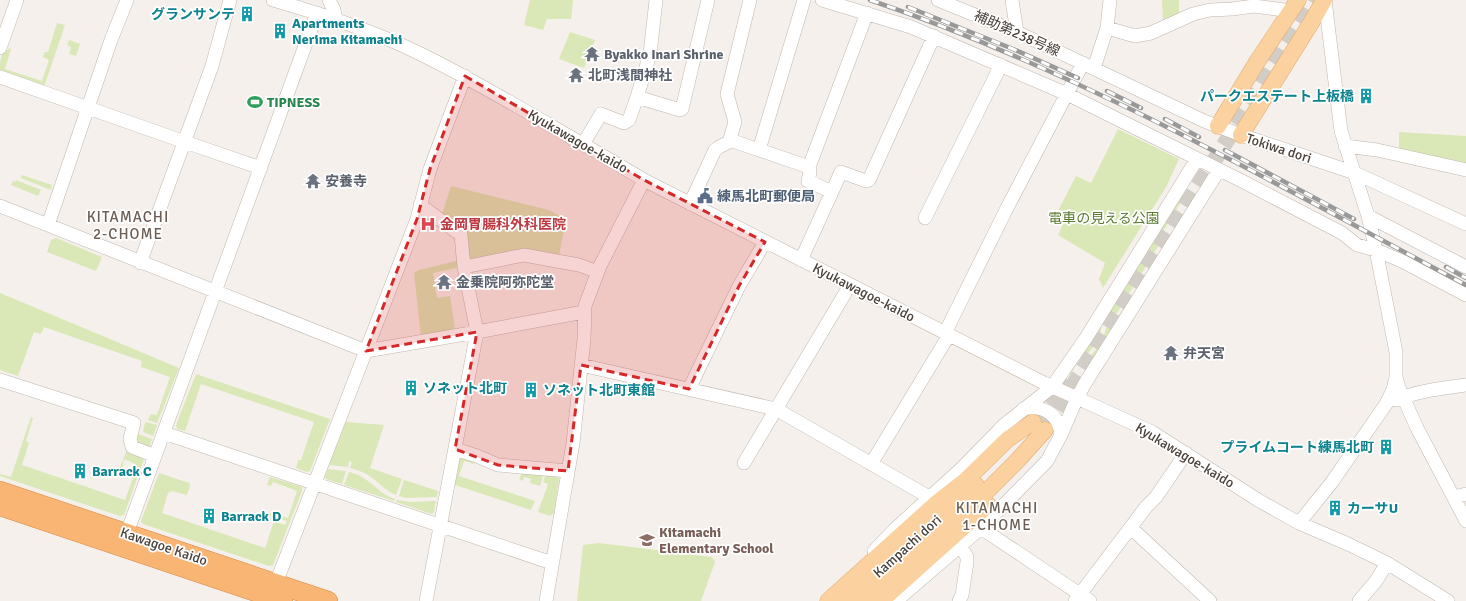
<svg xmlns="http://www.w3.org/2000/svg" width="1466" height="601" font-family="Signika,'Noto Sans JP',sans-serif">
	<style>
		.green { fill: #dae7b6 }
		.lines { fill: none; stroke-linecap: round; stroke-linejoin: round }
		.major-tunnel { stroke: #d3cdc7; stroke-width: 16; stroke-dasharray: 16 8; stroke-linecap: butt }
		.minor-casing { stroke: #c0b7ae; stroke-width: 14 }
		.major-casing { stroke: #e0aa6e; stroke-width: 17 }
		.highway-casing { stroke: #d88742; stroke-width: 20 }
		.minor { stroke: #fff; stroke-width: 13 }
		.major { stroke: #fad19f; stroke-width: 16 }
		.highway { stroke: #f8b573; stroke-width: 19 }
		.rail-casing { stroke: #999; stroke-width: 4.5 }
		.rail { stroke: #fff; stroke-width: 3; stroke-dasharray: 9; stroke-linecap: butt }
		.marked { fill: #d62828; fill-opacity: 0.2; stroke: #d62828; stroke-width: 3; stroke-dasharray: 8 5; stroke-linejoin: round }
		.labels { text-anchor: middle; stroke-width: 3.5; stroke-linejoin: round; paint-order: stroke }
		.culture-label { font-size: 14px; font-weight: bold; fill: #0d838f; stroke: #fff; text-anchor: start }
		.street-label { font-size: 14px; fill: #494039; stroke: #fff }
		.worship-label { font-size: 14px; font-weight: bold; fill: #5b616d; stroke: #fff; text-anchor: start }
		.leisure-label { font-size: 14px; font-weight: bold; fill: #27864d; stroke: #fff; text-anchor: start }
		.service-label { font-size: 14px; font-weight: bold; fill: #4e5e75; stroke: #fff; text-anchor: start }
		.park-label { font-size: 14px; fill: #587a2d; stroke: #fff }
		.health-label { font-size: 14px; font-weight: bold; fill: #be3a42; stroke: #fff; text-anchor: start }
		.education-label { font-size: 14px; font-weight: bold; fill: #785e54; stroke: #fff; text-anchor: start }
		.neighbourhood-label { font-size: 15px; letter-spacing: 1px; fill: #6c5c51; stroke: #fff }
	</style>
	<rect width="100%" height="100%" fill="#f5f0eb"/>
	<path class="green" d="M530,0H573L571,19H547L543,30L524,25Z
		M1162,0H1179V14L1163,23Z
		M57,23L65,25L44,87L0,72C0,64 0,55 5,50H8L9,48L11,49L5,69L42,81L49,60L43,57L45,52H48Z
		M570,32L595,40L584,68L559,59Z
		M69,40L80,44L76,56L69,54L71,47L67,45Z
		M1118,129L1179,159L1166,187L1103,288L1099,279L1105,263L1058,235L1067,216L1058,211L1076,176L1091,183Z
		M1399,132L1466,136V167L1399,151Z
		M22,175L52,185L51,190L21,178Z
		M16,180L41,190L38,196L11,185L13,181L15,182Z
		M451,186L549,210L566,219L559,256L472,260L468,258L442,214Z
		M1180,194L1184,197L1156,243L1159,245L1117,313L1107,319L1103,323L1101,329L1100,340L1087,354L1084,352L1070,375L1068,373Z
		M56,238L102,257L96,271L47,252L51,240Z
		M460,260L461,267L433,273L437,298L450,296L455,329L453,331L421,337L414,273L419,270Z
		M0,293L179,368L157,423L148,420L151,414L157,415L170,377L141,367L142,361L44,327L41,334L34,332L18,376L0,370Z
		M1126,305L1129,306L1082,380L1080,379L1094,358L1091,356L1092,354L1102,343L1107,325L1118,317Z
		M196,374L330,419L310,471L307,472L296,468L298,460H301L314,422L201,384L185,431L177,429L176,425Z
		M31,417L33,418L26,441L29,443L22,465L125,500L133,478L131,477L136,464L124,459L122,471L119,470L126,452L144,459L124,515L120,516L0,476V474L11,477Z
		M146,422L157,425L153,436L143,432L145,423Z
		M346,422L384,425L370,468L402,479L396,495C386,491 379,483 371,477C365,472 357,470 350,468L352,462L349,461L348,467L329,465Z
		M138,434L152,439L149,448C142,445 135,443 138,434Z
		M464,455L476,460L474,464L464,461L459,476L535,501L531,510L452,484L457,458Z
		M328,469L346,471L342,484L326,479L325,477Z
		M349,472C371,477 376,493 395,499L394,501L344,485Z
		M159,473L189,483L190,486L187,495L172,491L168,493L162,513L265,548L274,521L285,525L287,521L262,513L264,511L288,518L297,491L273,482L271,486L267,485L270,477L302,487V491L273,565L269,566L143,524L141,521Z
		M522,473H544L540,486L530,483L531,479L524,477L523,481L519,479Z
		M546,474H555L559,479L554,513L550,516L538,512L548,484L543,482Z
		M404,480L438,491L437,497L406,498L399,496Z
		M397,500L410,502L436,501L434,512L432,514L396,502Z
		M599,543L712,557L715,562L701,601H577L583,545Z"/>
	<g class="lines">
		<path class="major-tunnel" d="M1033,422L1065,378
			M1045,430L1315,0"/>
		<defs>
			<path id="minor" d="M273,0C315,12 357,26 397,43C438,61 476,83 515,105C558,130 601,154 644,180L1044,383L1152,432L1258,500L1299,523L1348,544L1387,563L1448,601
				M329,0L334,10L336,20
				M822,0L911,27L1067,94L1244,182L1342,233L1357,245L1376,250L1404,262L1466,295
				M938,0L1017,32L1204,121L1241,135L1355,173L1466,224
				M1012,0L1017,32
				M1107,28L1135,36L1151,33L1193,14L1210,10L1232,9L1254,6L1291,11
				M0,48L17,0
				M1094,68L1107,28L1110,0
				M0,77L185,142L261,168
				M637,97L680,110L682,109L708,0
				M730,140L809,167L867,13
				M583,144L601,114L624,123L629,120L637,97L650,54L656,0
				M1345,146L1377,150L1466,170
				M759,150L804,0
				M809,167L810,172L808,181L832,192
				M690,204L715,150L719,147L729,142L735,122L727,94L750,0
				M420,205L461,235L464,267L477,332L426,601
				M0,206L366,351L477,332L584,312
				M1368,216L1466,267
				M925,218L1001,65
				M48,225L111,40L127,0
				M801,260L841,172L866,181L869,180L934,36
				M140,263L212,66L230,0
				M464,267L524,255L579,265L598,272
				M945,333L1007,208L1083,63
				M581,365L776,409L929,497
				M1396,377L1399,388L1417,428L1466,521
				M0,380L134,423L130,439L132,447L155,456
				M689,389L739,286L765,242
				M1396,400C1417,391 1443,388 1466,385
				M1023,409C1043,404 1059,414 1061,435
				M164,433L552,563
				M455,449L477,456L498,465L568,471
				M744,463L850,285
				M871,464L949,335
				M1454,497L1466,494
				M1299,523L1332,482L1386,404L1393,390L1396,377V352L1376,250L1368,216L1341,131L1325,0
				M981,528L1090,601
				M1131,528L1210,601
				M124,541L317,13
				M874,551L894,530L962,468L1004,425L1052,387L1086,338L1197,159
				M276,583L417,219L430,169L465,76
				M546,601L573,443L584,339L585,306L600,266L644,180
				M896,601L981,528L1047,461L1061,435L1077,398L1084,385L1219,170
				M959,601L962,595L967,562V557L960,545
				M1075,601L1146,507L1156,497L1186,453
				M1359,601L1376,581L1387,563"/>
			<path id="major" d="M1218,126L1257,62L1298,0
				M1241,135L1311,23L1324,0
				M828,601L939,501L966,480L1008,439L1033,422
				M846,601L976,485
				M864,601L984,494L1018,460L1045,430
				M881,601L988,505"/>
			<path id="highway" d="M0,491L328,601
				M0,506L283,601"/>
		</defs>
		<use href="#minor" class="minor-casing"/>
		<use href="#major" class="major-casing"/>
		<use href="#highway" class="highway-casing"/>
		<use href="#minor" class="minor"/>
		<use href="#major" class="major"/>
		<use href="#highway" class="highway"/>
		<defs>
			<path id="rail" d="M870,0C1079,71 1272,182 1466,285
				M908,7L1013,49L1078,78
				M1107,91L1141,108
				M1165,119L1199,137
				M1225,150L1354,219
				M1446,267L1466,278"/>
		</defs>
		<use href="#rail" class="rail-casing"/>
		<use href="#rail" class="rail"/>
	</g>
	<path class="marked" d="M465,76L644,180L765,242L739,286L689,389L581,365L568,471L498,465L455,449L477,332L366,351L417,219L430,169Z"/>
	<defs>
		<symbol id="building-bare" viewBox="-9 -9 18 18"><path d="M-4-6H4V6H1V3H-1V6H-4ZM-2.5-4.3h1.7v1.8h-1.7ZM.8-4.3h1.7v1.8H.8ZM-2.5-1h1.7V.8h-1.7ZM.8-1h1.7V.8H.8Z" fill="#0f9aa8" stroke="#fff" stroke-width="2.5" paint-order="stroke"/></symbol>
		<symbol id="temple-bare" viewBox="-9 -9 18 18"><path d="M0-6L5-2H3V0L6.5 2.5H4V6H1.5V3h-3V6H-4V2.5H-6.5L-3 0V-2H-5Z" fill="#6b7280" stroke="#fff" stroke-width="2.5" paint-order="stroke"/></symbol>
		<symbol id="stadium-bare" viewBox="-9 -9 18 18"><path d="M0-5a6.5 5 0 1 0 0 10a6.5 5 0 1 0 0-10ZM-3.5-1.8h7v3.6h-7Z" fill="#2e9e5b" stroke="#fff" stroke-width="2.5" paint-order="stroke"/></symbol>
		<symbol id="civic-bare" viewBox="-9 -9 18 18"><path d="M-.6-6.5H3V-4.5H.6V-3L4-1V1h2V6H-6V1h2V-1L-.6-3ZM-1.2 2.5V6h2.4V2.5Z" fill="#5c6f8a" stroke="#fff" stroke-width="2.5" paint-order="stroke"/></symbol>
		<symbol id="hospital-bare" viewBox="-9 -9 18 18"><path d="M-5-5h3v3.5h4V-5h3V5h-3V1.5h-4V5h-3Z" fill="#e0444e" stroke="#fff" stroke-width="2.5" paint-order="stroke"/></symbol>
		<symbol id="school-bare" viewBox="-9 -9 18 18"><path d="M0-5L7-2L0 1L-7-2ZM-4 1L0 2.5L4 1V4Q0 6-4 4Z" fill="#8d6e63" stroke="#fff" stroke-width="2.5" paint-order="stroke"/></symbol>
	</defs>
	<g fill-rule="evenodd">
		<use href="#building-bare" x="236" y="3" width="22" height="22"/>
		<use href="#building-bare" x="269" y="20" width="22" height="22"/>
		<use href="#temple-bare" x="581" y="43" width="22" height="22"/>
		<use href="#temple-bare" x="565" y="64" width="22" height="22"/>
		<use href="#building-bare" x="1355" y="85" width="22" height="22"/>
		<use href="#stadium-bare" x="244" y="91" width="22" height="22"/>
		<use href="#temple-bare" x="302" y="170" width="22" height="22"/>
		<use href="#civic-bare" x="694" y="185" width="22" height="22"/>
		<use href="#hospital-bare" x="417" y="213" width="22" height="22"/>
		<use href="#temple-bare" x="433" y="271" width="22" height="22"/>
		<use href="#temple-bare" x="1160" y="342" width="22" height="22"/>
		<use href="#building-bare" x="400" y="377" width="22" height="22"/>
		<use href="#building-bare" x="520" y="379" width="22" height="22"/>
		<use href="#building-bare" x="1375" y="436" width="22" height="22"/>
		<use href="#building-bare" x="69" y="460" width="22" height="22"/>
		<use href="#building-bare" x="1324" y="497" width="22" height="22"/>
		<use href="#building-bare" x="198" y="505" width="22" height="22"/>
		<use href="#school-bare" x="636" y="529" width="22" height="22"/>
	</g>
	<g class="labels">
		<g class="culture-label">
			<text x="235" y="19" text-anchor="end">グランサンテ</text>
			<text x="292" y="28">Apartments<tspan x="292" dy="16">Nerima Kitamachi</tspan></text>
			<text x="1354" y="101" text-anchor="end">パークエステート上板橋</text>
			<text x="423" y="393">ソネット北町</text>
			<text x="543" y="395">ソネット北町東館</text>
			<text x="1374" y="452" text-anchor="end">プライムコート練馬北町</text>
			<text x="92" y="476">Barrack C</text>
			<text x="1347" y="513">カーサU</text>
			<text x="221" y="521">Barrack D</text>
		</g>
		<g class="street-label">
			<text transform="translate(1017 33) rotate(24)" y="5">補助第238号線</text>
			<text transform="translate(578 141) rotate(30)" y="5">Kyukawagoe-kaido</text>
			<text transform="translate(1279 148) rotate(18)" y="5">Tokiwa dori</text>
			<text transform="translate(864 292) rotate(27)" y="5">Kyukawagoe-kaido</text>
			<text transform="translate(1185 455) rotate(31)" y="5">Kyukawagoe-kaido</text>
			<text transform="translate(164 546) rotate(19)" y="5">Kawagoe Kaido</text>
			<text transform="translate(907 546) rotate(-42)" y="5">Kampachi dori</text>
		</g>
		<g class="worship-label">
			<text x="604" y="59">Byakko Inari Shrine</text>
			<text x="588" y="80">北町浅間神社</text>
			<text x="325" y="186">安養寺</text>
			<text x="456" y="287">金乗院阿弥陀堂</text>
			<text x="1183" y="358">弁天宮</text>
		</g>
		<g class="leisure-label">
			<text x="267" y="107">TIPNESS</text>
		</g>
		<g class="service-label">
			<text x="717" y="201">練馬北町郵便局</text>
		</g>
		<g class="park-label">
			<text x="1104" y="223">電車の見える公園</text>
		</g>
		<g class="health-label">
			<text x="440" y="229">金岡胃腸科外科医院</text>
		</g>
		<g class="education-label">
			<text x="659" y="537">Kitamachi<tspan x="659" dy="16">Elementary School</tspan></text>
		</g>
		<g class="neighbourhood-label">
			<text x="128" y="222">KITAMACHI<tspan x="128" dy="17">2-CHOME</tspan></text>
			<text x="997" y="513">KITAMACHI<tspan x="997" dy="17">1-CHOME</tspan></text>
		</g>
	</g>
</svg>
